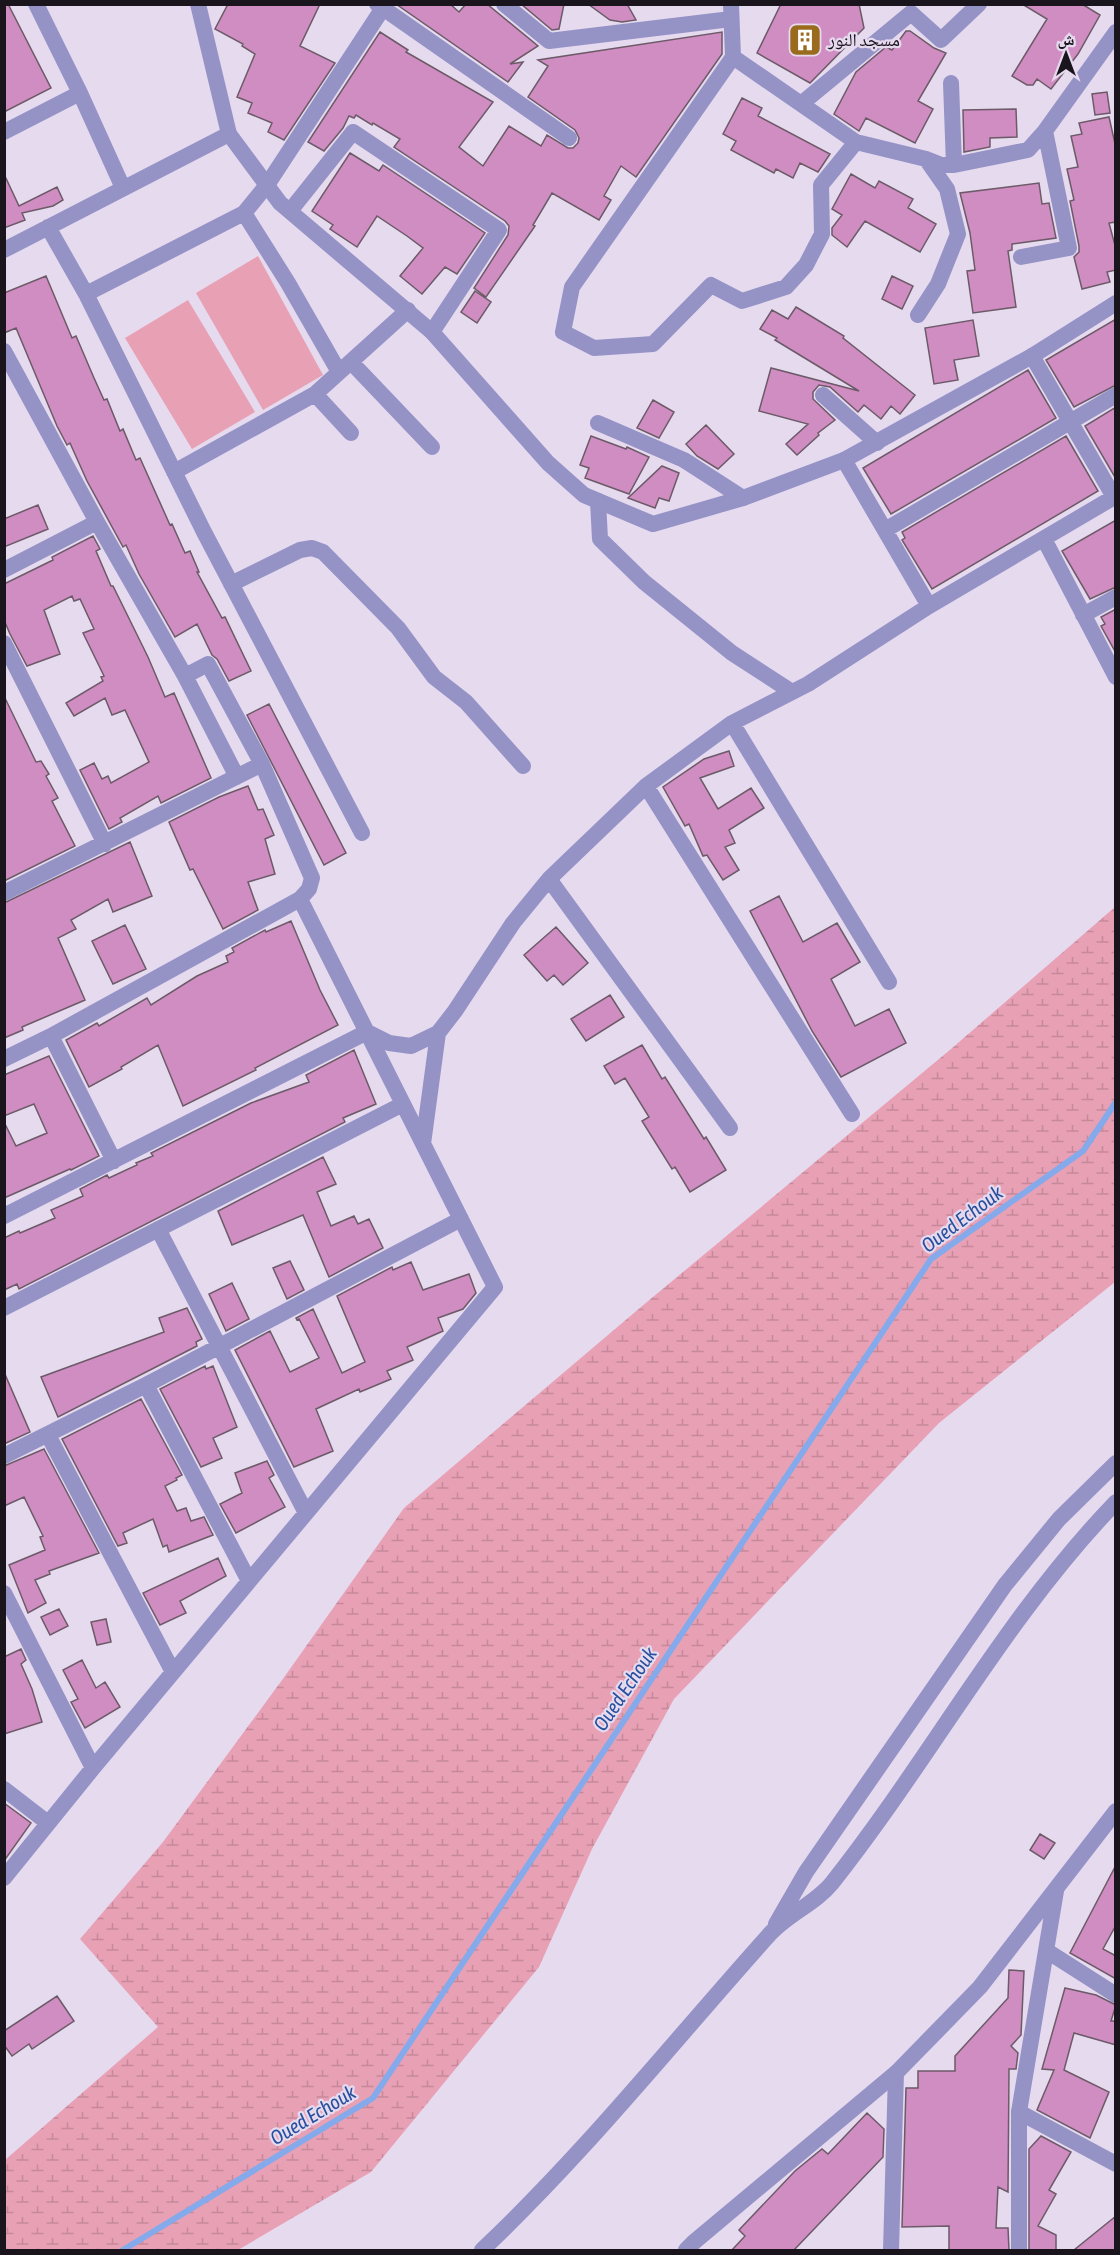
<svg xmlns="http://www.w3.org/2000/svg" width="1120" height="2255" font-family="'Asap Condensed','Noto Naskh Arabic',sans-serif">
	<style>
		.wetland { fill: url(#wetland-marsh) }
		.pitch { fill: #e8a0b5 }
		.lines { fill: none; stroke-linecap: round; stroke-linejoin: round }
		.stream { stroke: #84aaec; stroke-width: 6 }
		.building { fill: #d08dc1; stroke: #6c5a68; stroke-width: 1.5 }
		.minor { stroke: #9593c6; stroke-width: 16 }
		.tertiary { stroke: #9593c6; stroke-width: 16 }
		.labels { text-anchor: middle; stroke-width: 4.5; stroke-linejoin: round; paint-order: stroke }
		.poi-label { font-size: 18px; fill: #1a151d; stroke: #e6daef; text-anchor: start }
		.water-label { font-size: 20px; font-style: italic; fill: #26509e; stroke: #e6daef }
	</style>
	<defs>
		<pattern id="wetland-marsh" width="20" height="14" patternUnits="userSpaceOnUse" patternTransform="scale(1.5)"><rect width="20" height="14" fill="#e8a0b5"/><path d="M1 5h8M5 5V1M11 12h8M15 12V8" fill="none" stroke="#c6899b"/></pattern>
	</defs>
	<rect width="100%" height="100%" fill="#e6daef"/>
	<path class="wetland" d="M1115,907V1282L939,1423L674,1699L592,1849L539,1967L371,2172L238,2250H5V2160L158,2027L80,1939L163,1842L285,1676L404,1508L641,1307L951,1049Z"/>
	<path class="pitch" d="M258,256L323,375L263,410L196,293Z
		M188,300L255,412L192,449L125,338Z"/>
	<g class="lines">
		<path class="stream" d="M123,2250L373,2098L931,1259L1083,1151L1116,1102"/>
	</g>
	<path class="building" d="M4,4H8L51,88L4,112Z
		M228,4H320L300,46L335,63L284,140L268,132L272,123L248,113L252,103L237,97L255,54L242,46L243,44L215,29Z
		M396,4H450L459,12L466,4H487L538,46L510,64L523,62L508,82Z
		M521,4H564L559,29L552,30Z
		M588,4H627L636,20L622,22L610,20Z
		M781,4H859L864,28L810,83L757,53Z
		M1022,4H1082L1100,15L1078,54L1051,89L1037,79L1033,85H1027L1012,76L1047,19Z
		M906,31H910L934,48L946,53L918,101L933,109L915,143L866,118L859,131L834,114L856,72L886,47L892,50Z
		M380,32L408,50L406,52L493,102L459,147L483,166L509,126L541,146L547,135L568,148H573L578,143L579,138L575,130L528,97L548,66L538,60L722,32V54L636,177L621,166L604,196L611,200L599,220L552,193L533,225L535,226L486,297L474,288L508,235L509,226L505,221L394,147L400,139L373,123L372,125L356,115L354,118L349,116L343,128L324,151L308,142Z
		M1107,92L1110,113L1095,115L1092,94Z
		M742,98L762,108L758,116L830,154L818,172L800,163L793,178L776,169L774,173L731,150L736,141L723,134Z
		M1016,109L1017,137L990,138V147L964,152L963,110Z
		M1109,117L1116,148V222L1109,223L1116,249V270L1107,272L1110,282L1082,289L1074,257L1079,252V246L1070,201L1074,200L1067,169L1078,167L1071,136L1082,134L1079,123Z
		M350,153L379,171L383,165L485,233L457,274L445,267L422,294L400,276L423,248L407,236L377,216L357,247L330,229L333,225L312,211Z
		M4,174L19,206L57,187L63,200L53,206L22,213L25,220L4,228Z
		M851,174L875,188L879,181L913,199L908,208L936,224L920,252L865,221L847,247L832,235V228L842,215L832,209Z
		M1039,183L1042,204L1049,203L1056,238L1012,244V250L1008,251L1016,307L973,313L967,271L975,270L970,233L960,193Z
		M46,276L72,338L76,336L94,378L104,400L107,399L120,431L123,429L136,460L140,458L170,525L172,524L185,553L190,551L199,572H197L222,618L225,617L251,671L229,681L217,659L212,655L197,624L175,637L139,574L126,545L123,547L87,481L70,443L67,445L57,426L16,328L4,333V293Z
		M892,276L913,286L902,309L882,299Z
		M475,291L491,302L477,323L461,312Z
		M796,307L844,336L843,338L915,395L900,414L891,406L881,419L864,405L858,412L830,387L819,385L813,392V399L835,420L818,433L819,435L797,455L786,444L808,424L759,411L771,368L859,391L775,340L777,338L760,329L772,310L788,319Z
		M1116,319V385L1074,407L1046,360Z
		M973,320L979,356L954,360L958,380L934,384L925,328Z
		M1028,370L1056,418L891,514L863,468Z
		M653,400L674,412L659,438L637,428Z
		M1116,407V479L1085,426Z
		M706,425L734,454L718,469L697,456L686,444Z
		M591,436L626,449L627,447L649,457L629,494L585,478L589,468L580,465Z
		M1066,436L1098,491L932,589L902,540L905,538L902,532Z
		M662,466L679,473L669,501L659,498L655,508L628,498Z
		M38,505L48,529L4,547V519Z
		M1116,520V587L1090,599L1062,551Z
		M93,536L100,549L96,551L111,586H113L148,657L165,697L174,693L211,778L161,803L158,796L120,818L122,822L109,829L80,770L94,763L102,779L108,776L111,783L149,762L125,710L112,715L105,698L74,716L66,703L103,681L101,677L104,676L83,633L94,629L80,599L74,601L72,596L44,610L60,654L27,666L10,634L4,620V584L53,560L52,557Z
		M1116,609V653L1101,626L1105,624L1101,617Z
		M4,696L36,762L41,761L49,774L46,776L58,798L52,801L75,846L4,881Z
		M269,704L346,853L324,865L247,715Z
		M729,751L734,766L700,778L718,809L751,788L764,808L729,830L735,843L725,847L739,870L723,880L707,855L703,856L689,824L685,826L663,787L704,759Z
		M248,786L258,810L263,809L274,835L265,839L275,874L248,882L258,910L223,929L193,869L190,870L169,822L219,797Z
		M130,842L152,896L113,912L108,899L71,920L76,929L58,938L85,1000L22,1027L23,1030L4,1038V903Z
		M779,896L803,942L837,923L860,962L831,979L855,1026L889,1009L906,1043L841,1077L812,1031L750,911Z
		M291,921L320,990L338,1025L255,1068L256,1070L183,1106L158,1045L121,1067L122,1069L89,1087L66,1040L97,1023L99,1026L147,998L151,1005L197,976L228,962L226,956L234,952L232,948L265,930L266,932Z
		M125,925L146,969L113,984L92,941Z
		M556,927L588,963L563,985L554,975L547,981L524,955Z
		M610,995L624,1017L586,1041L571,1019Z
		M642,1045L662,1079L665,1077L704,1139L706,1137L726,1170L690,1192L675,1167L672,1169L642,1121L649,1117L625,1078L615,1084L604,1066Z
		M354,1050L376,1104L343,1118L345,1122L19,1289L17,1284L4,1290V1238L19,1231L20,1233L55,1218L51,1210L83,1196L80,1189L107,1175L109,1178L137,1165L136,1163L153,1156L151,1153L251,1103L309,1082L306,1075Z
		M49,1056L99,1156L71,1170L70,1169L4,1198V1122L16,1146L47,1133L34,1104L4,1116V1075Z
		M323,1157L336,1184L317,1192L331,1226L354,1216L358,1224L369,1219L383,1248L329,1277L303,1215L232,1245L218,1211Z
		M290,1261L304,1290L287,1299L273,1268Z
		M411,1262L423,1290L469,1274L476,1293L463,1309L438,1318L443,1331L407,1347L413,1360L387,1371L391,1379L360,1392L359,1389L316,1409L333,1451L294,1467L235,1350L270,1331L290,1372L319,1358L299,1319L297,1320L296,1318L313,1309L342,1373L365,1362L337,1296L392,1267L393,1270Z
		M232,1283L249,1319L226,1331L209,1294Z
		M187,1308L202,1339L196,1342L197,1346L58,1417L41,1377L164,1332L159,1318Z
		M205,1366L206,1369L213,1366L237,1427L213,1438L222,1458L201,1467L160,1389Z
		M4,1372L30,1432L4,1444Z
		M141,1399L182,1475L176,1478L177,1480L165,1486L177,1511L186,1508L191,1521L204,1517L213,1535L169,1552L167,1545L163,1547L153,1519L123,1533L127,1543L118,1546L62,1439Z
		M44,1449L99,1553L49,1571L50,1574L35,1580L46,1603L28,1613L9,1565L45,1550L40,1537L43,1536L24,1497L4,1506V1466Z
		M267,1461L274,1475L269,1478L285,1507L236,1533L220,1504L242,1493L235,1473Z
		M218,1558L226,1576L180,1601L186,1613L160,1625L143,1593Z
		M59,1609L68,1626L50,1635L41,1617Z
		M106,1619L111,1642L97,1645L91,1622Z
		M21,1649L26,1660L21,1664L32,1689L42,1722L4,1734V1657Z
		M82,1660L96,1688L105,1682L120,1707L85,1728L71,1702L78,1699L63,1670Z
		M4,1803L31,1823L4,1861Z
		M1040,1834L1055,1843L1044,1859L1030,1850Z
		M1116,1865V1925L1103,1949L1116,1956V1979L1070,1953Z
		M1009,1970L1024,1971L1021,2035L1011,2046L1018,2053L1016,2069H1009L1008,2192L998,2187L996,2228H1008L1009,2250H949V2226L902,2227L906,2088H918V2071H955V2056L1008,1998Z
		M1065,1988L1096,1995L1116,2005L1111,2021H1116V2045L1074,2033L1064,2070L1109,2092L1090,2138L1037,2110L1054,2070L1042,2069Z
		M57,1996L74,2021L32,2049L29,2044L12,2056L4,2045V2031Z
		M867,2113L884,2129L883,2157L794,2250H732L745,2236L739,2230L795,2171L822,2149L828,2154Z
		M1041,2136L1071,2152L1049,2190L1056,2194L1038,2226L1056,2235V2250H1029V2149Z
		M1116,2216V2250H1074Z"/>
	<g class="lines">
		<path class="minor" d="M36,4L80,93L123,188
			M377,4L569,138
			M504,4L549,41L731,19
			M731,4L733,57L856,142L926,159L941,165H954L1028,150L1045,131L1116,32
			M733,57L572,287L563,332L594,348L653,344L711,285L742,301L786,287L806,265L822,234L821,185L856,142
			M951,83L954,165
			M801,104L911,13L941,40L979,4
			M4,132L80,93
			M290,211L353,132L499,230L432,332
			M244,213L288,283L339,372
			M48,227L86,294L204,532L362,833
			M4,250L229,134
			M1021,257L1069,248L1045,131
			M86,294L244,213L267,185L383,8
			M918,315L938,284L958,234L947,189L926,159
			M4,351L97,522L185,676L208,664L262,764L312,878L309,889L300,899L51,1036L4,1059
			M1032,356L1114,497
			M351,362L432,447
			M823,395L877,443
			M598,423L684,460L743,498
			M351,433L315,394L408,310
			M844,460L929,606
			M174,472L315,394
			M598,501L600,539L644,582L732,653L792,692
			M885,530L1116,395
			M1044,539L1116,677
			M4,570L97,522
			M231,584L300,550L312,548L323,552L398,628L434,677L466,702L523,766
			M1083,615L1116,597
			M4,643L105,844
			M185,676L237,777
			M732,723L889,982
			M646,786L852,1114
			M549,879L730,1128
			M4,893L262,764
			M51,1036L114,1161
			M423,1144L438,1033
			M4,1216L367,1032L389,1043L411,1046L438,1033L455,1011L513,923L549,879L646,786L732,723L808,684L929,606L1116,496
			M158,1229L306,1513
			M4,1308L403,1104
			M146,1385L249,1581
			M48,1435L173,1672
			M4,1456L146,1385L461,1219
			M4,1593L93,1768
			M4,1789L48,1823
			M4,1878L93,1768L495,1287L300,899
			M1047,1951L1116,1995
			M1019,2112L1116,2164
			M891,2250L896,2073"/>
		<path class="tertiary" d="M198,4L229,134L280,203L432,332L548,463L584,495L653,524L743,498L844,460L1032,356L1116,303
			M776,1924L806,1872L1005,1585L1059,1519L1116,1463
			M482,2250C585,2153 673,2042 768,1936C786,1915 815,1904 832,1883C931,1758 1005,1617 1116,1502
			M686,2250L694,2242L896,2073L980,1987L1116,1811
			M1019,2250V2112L1056,1891"/>
	</g>
	<defs>
		<symbol id="building-square" viewBox="-11 -11 22 22"><rect x="-9" y="-9" width="18" height="18" rx="4" fill="#9b6b1d" stroke="#e6daef"/><path d="M-4-6H4V6H1V3H-1V6H-4ZM-2.5-4.3h1.7v1.8h-1.7ZM.8-4.3h1.7v1.8H.8ZM-2.5-1h1.7V.8h-1.7ZM.8-1h1.7V.8H.8Z" fill="#fff"/></symbol>
	</defs>
	<g fill-rule="evenodd">
		<use href="#building-square" x="786" y="21" width="38" height="38"/>
	</g>
	<g class="labels">
		<g class="poi-label">
			<text x="828" y="46">مسجد النور</text>
		</g>
		<g class="water-label">
			<text transform="translate(962 1219) rotate(-37)" y="7">Oued Echouk</text>
			<text transform="translate(625 1689) rotate(-56)" y="7">Oued Echouk</text>
			<text transform="translate(313 2115) rotate(-31)" y="7">Oued Echouk</text>
		</g>
	</g>
	<rect width="1120" height="2255" fill="none" stroke="#1a151d" stroke-width="12"/>
	<g transform="translate(1066 54)" stroke="#e6daef" stroke-width="4.5" paint-order="stroke">
	<path d="M0-4.5L10 22L0 15L-10 22Z" fill="#1a151d"/>
	<text y="-9" font-size="16" font-weight="bold" text-anchor="middle" fill="#1a151d">ش</text>
	</g>
</svg>
